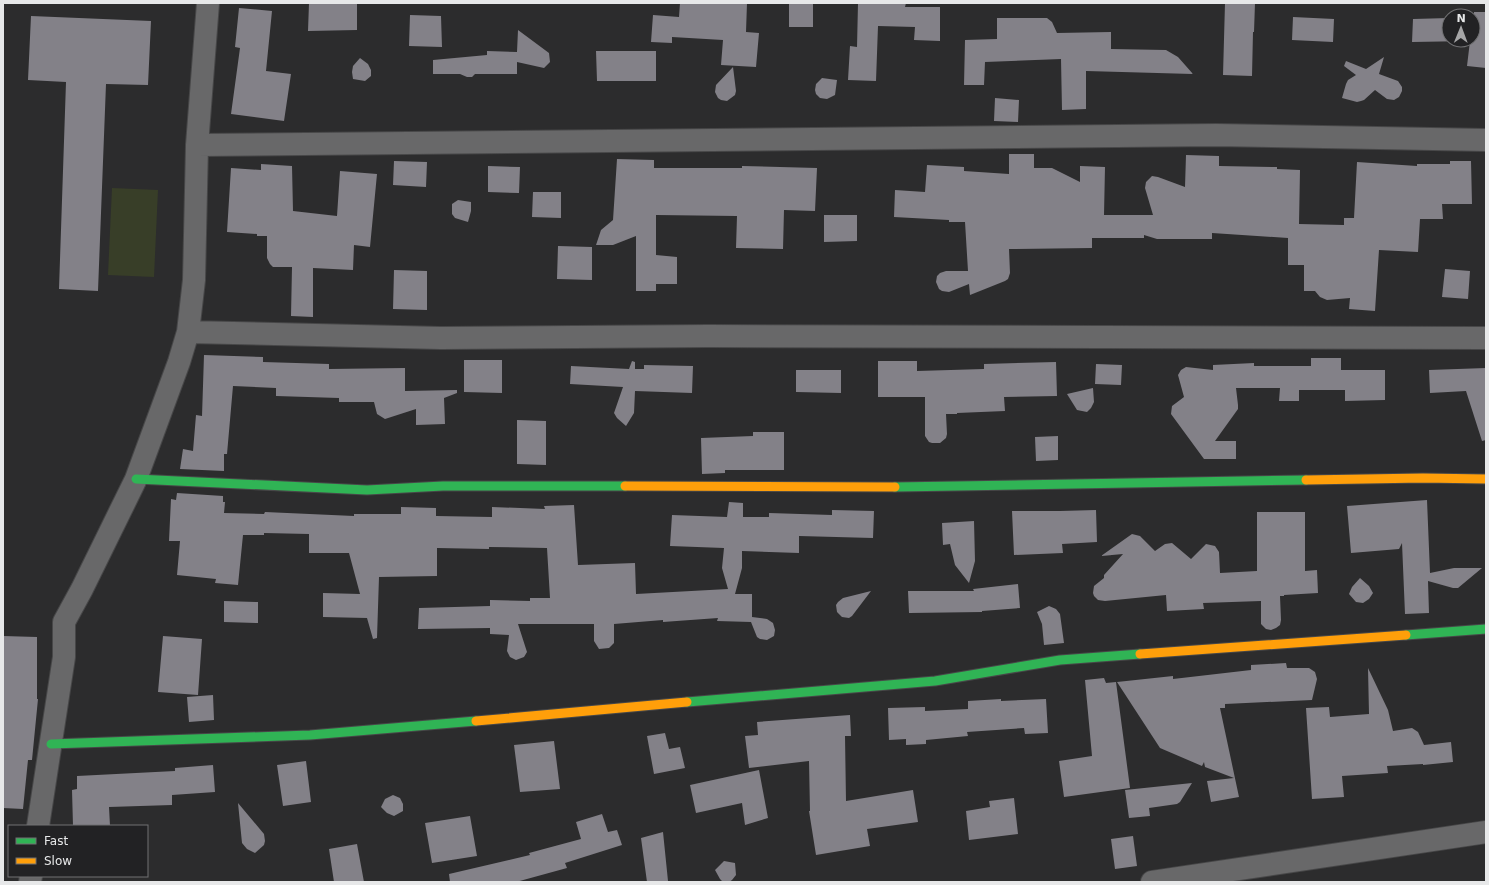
<svg xmlns="http://www.w3.org/2000/svg" width="1489" height="885" font-family="'DejaVu Sans',sans-serif">
	<style>
		.green { fill: #383e28 }
		.building { fill: #838188 }
		.lines { fill: none; stroke-linecap: round; stroke-linejoin: round }
		.street-casing { stroke: #474748; stroke-width: 24 }
		.fast-casing { stroke: #474748; stroke-width: 11 }
		.slow-casing { stroke: #474748; stroke-width: 11 }
		.street { stroke: #686869; stroke-width: 22 }
		.fast { stroke: #30b455; stroke-width: 9 }
		.slow { stroke: #ff9f0a; stroke-width: 9 }
	</style>
	<rect width="100%" height="100%" fill="#2c2c2d"/>
	<path class="green" d="M112,188L158,190L154,277L108,275Z"/>
	<path class="building" d="M309,3H357V30L308,31Z
		M680,3H747L746,32L759,33L756,67L721,65L723,40L672,37V43L651,42L653,15L679,17Z
		M789,3H813V27H789Z
		M858,3H906L905,7H940V41L914,40L915,27L878,26L876,81L848,80L850,46L857,47Z
		M1225,3H1255L1254,32H1253L1252,76L1223,75Z
		M239,8L272,11L266,71L291,74L284,121L231,114L240,48L235,47Z
		M1474,12H1486V68L1467,66L1470,41L1412,42L1413,19L1449,18V40H1473Z
		M410,15L441,16L442,47L409,46Z
		M31,16L151,21L148,85L106,84L98,291L59,289L66,82L28,80Z
		M1293,17L1334,19L1333,42L1292,40Z
		M997,18H1047L1052,22L1057,33L1111,32V49L1166,50L1178,57L1193,74L1086,71V109L1062,110L1061,59L985,62L984,85H964L965,40L997,39Z
		M518,30L549,53L550,62L544,68L517,62V74H475L472,77H467L460,74H433V60L487,55V51L517,52Z
		M596,51H656V81H597Z
		M1384,57L1379,74L1398,81L1402,87V91L1399,97L1394,100L1387,99L1375,90L1364,100L1361,101L1357,102L1342,98L1346,84L1348,80L1356,75L1344,66L1346,61L1366,69Z
		M360,58L368,64L371,70V76L365,81L353,79L352,72L353,66Z
		M733,67L736,91L735,95L727,101L721,100L718,98L715,92L716,85Z
		M822,78L837,80L835,95L827,99L820,98L816,94L815,90L816,84Z
		M995,98L1019,100L1018,122L994,121Z
		M1009,154H1034V168H1052L1080,182V166L1105,167L1104,215H1153L1145,188L1146,182L1152,176L1158,177L1185,187L1186,155L1219,156V166L1277,167V169L1300,170L1299,224L1344,225V218H1354L1357,162L1417,166V164H1450V161H1471L1472,204H1442L1443,219H1420L1418,252L1379,250L1375,311L1349,309L1350,298L1327,300L1320,297L1315,291H1304V265H1288V238L1212,233V239H1157L1144,235V238H1092V248L1009,249L1010,273L1008,279L1005,281L970,295L969,284L949,292L942,291L939,289L936,282L937,276L940,273L946,271H968L965,222H949V220L894,217L895,190L925,192L927,165L964,167V171L1009,174Z
		M617,159L654,160V168H742V166L817,168L815,211L784,210L783,249L736,248L737,216L656,215V255L677,257V284H656V291H636V236L613,245H596L601,230L613,220Z
		M394,161L427,162L426,187L393,185Z
		M261,164L292,166L293,211L337,216L340,171L377,174L370,247L354,245L353,270L313,268V317L291,316L292,267H273L270,264L267,258V236H257V234L227,232L231,168L261,170Z
		M488,166L520,167L519,193L488,192Z
		M533,192H561V218L532,217Z
		M458,200L471,202V211L468,222L455,218L452,214V204Z
		M824,215H857V241L824,242Z
		M558,246L592,247V280L557,279Z
		M1445,269L1470,271L1468,299L1442,297Z
		M394,270L427,271V310L393,309Z
		M204,355L263,357V362L329,364V369L405,368V391L457,390V393L444,398L445,424L416,425V409L385,419L377,414L374,402H339V398L276,396V388L233,386L227,454H224V471L180,469L183,449L193,451L196,415L202,416Z
		M1311,358H1341V370H1385V400L1345,401V390H1299V401H1279L1280,388H1236L1238,405V409L1215,441H1236V459H1204L1171,414L1172,406L1184,397L1178,375L1181,370L1186,367L1213,370V365L1254,363V366H1311Z
		M464,360H502V393L464,392Z
		M632,361L635,362V369H644V365L693,366L692,393L635,391L634,413L626,426L617,418L614,413L623,387L570,384L571,366L629,369Z
		M878,361H917V371L984,369V364L1056,362L1057,396L1004,397L1005,411L957,413V414H946L947,434L946,438L940,443H932L929,442L925,436V397H878Z
		M1096,364L1122,365L1121,385L1095,384Z
		M1486,368V440L1482,441L1466,391L1430,393L1429,370Z
		M796,370H841V393L796,392Z
		M1093,388L1094,402L1091,408L1087,412L1077,410L1067,394Z
		M517,420L546,421V465L517,464Z
		M753,432H784V470H725V473L702,474L701,438L753,436Z
		M1058,436V460L1036,461L1035,437Z
		M177,493L223,496V502H225L224,513L264,514L265,512L354,516V514H401V507L436,508V516L492,517V507L545,509L544,506L574,505L578,565L635,563L636,594L728,589L722,568L724,548L670,546L672,515L727,517L729,502L743,503V517H769V513L832,515V510L874,511L873,538L799,536V553L742,551V568L735,594H752V617L767,619L773,623L775,630L774,636L767,640L760,639L757,637L751,622L717,621L718,618L663,622V620L614,624V643L609,648L599,649L594,641V624H518L527,652L524,657L516,660L510,657L507,651L509,635L490,634V628L418,629L419,608L490,606V600L530,601V598H550L547,548L489,547V549L437,548V576L379,577L377,638L373,639L367,618L323,617V593L360,594L349,553H309V534L264,533V535H243L238,585L215,583L216,579L177,575L180,541H169L171,499L176,500Z
		M1427,500L1430,573L1454,568H1482L1458,588H1453L1428,581L1429,613L1405,614L1402,543L1399,549L1351,553L1347,506Z
		M1096,510L1097,542L1062,544L1063,553L1014,555L1012,511H1060Z
		M1257,512H1305V571L1317,570L1318,593L1284,595V596H1280L1281,620L1280,625L1276,628L1271,630L1266,629L1261,624V601L1203,603L1204,609L1167,611L1166,595L1105,601L1098,600L1094,596L1093,593L1094,586L1104,578V575L1123,554L1101,556L1132,534L1140,536L1155,551L1165,544L1172,543L1191,559L1206,544L1215,546L1219,552L1220,573L1257,571Z
		M974,521L975,561L969,583L955,565L950,544L943,545L942,523Z
		M1360,578L1369,586L1373,593L1369,599L1363,603L1356,602L1349,594L1352,587Z
		M1018,584L1020,608L982,611V612L909,613L908,591H974L973,589Z
		M871,591L852,616L849,618L842,617L837,612L836,605L838,602L843,598Z
		M224,601L258,602V623L224,622Z
		M1049,606L1056,609L1060,614L1064,643L1044,645L1042,624L1037,612Z
		M3,636L37,637V699H38L32,760H28L23,809L3,808Z
		M163,636L202,639L198,695L158,692Z
		M1286,663L1287,668H1309L1315,672L1317,679L1312,700L1225,704V708H1220L1239,797L1211,802L1207,781L1234,778L1205,767L1204,762L1202,766L1160,748L1117,682L1173,676V679L1251,670V665Z
		M1368,668L1388,710L1393,731L1412,728L1418,732L1424,745L1451,742L1453,762L1423,765V764L1387,766L1388,773L1342,776L1344,797L1312,799L1306,708L1329,707L1330,717L1369,714Z
		M1104,678L1106,683L1116,682L1130,788L1064,797L1059,761L1092,756L1085,680Z
		M213,695L214,720L189,722L187,697Z
		M1001,699V701L1046,699L1048,733L1025,734L1024,728L967,732L968,736L926,740V744L906,745V739L889,740L888,708L925,707V711L968,709V701Z
		M850,715L851,736H845L846,801L913,790L918,822L867,829L870,846L816,855L809,811H810L809,761L749,768L745,736L758,735L757,722Z
		M665,733L669,749L680,747L685,768L654,774L647,736Z
		M554,741L560,789L520,792L514,745Z
		M306,761L311,802L283,806L277,765Z
		M213,765L215,792L172,795V805L109,807L110,826H73L72,790L77,789V776L175,771V768Z
		M759,770L768,818L745,825L742,803L696,813L690,785Z
		M1192,783L1180,802L1177,804L1149,808L1150,816L1129,818L1125,790Z
		M393,795L400,798L403,804V811L394,816L387,813L381,807L385,799Z
		M1014,798L1018,834L969,840L966,811L990,807L989,801Z
		M238,803L264,834L265,841L264,845L255,853L247,849L242,843Z
		M602,814L608,832L617,830L622,845L565,863L567,868L516,882H450L449,874L530,855L529,853L581,839L576,822Z
		M470,816L477,856L432,863L425,823Z
		M663,832L668,881L647,882L641,838Z
		M1133,836L1137,866L1115,869L1111,839Z
		M357,844L364,882H334L329,849Z
		M724,861L735,863L736,875L732,880L729,882H723L720,879L715,870Z"/>
	<g class="lines">
		<defs>
			<path id="street" d="M197,145L1216,135L1486,140
				M188,332L441,338L708,336L1486,338
				M38,826L64,657V622L82,589L136,479L179,362L188,332L194,280L197,145L208,3
				M30,882L31,876
				M1152,882L1486,832"/>
			<path id="fast" d="M136,479L367,490L443,486H625
				M895,487L1306,480
				M1406,635L1486,629
				M687,702L935,681L1060,660L1140,654
				M51,744L310,735L476,721"/>
			<path id="slow" d="M1306,480L1423,478L1486,479
				M625,486L895,487
				M1140,654L1406,635
				M476,721L687,702"/>
		</defs>
		<use href="#street" class="street-casing"/>
		<use href="#fast" class="fast-casing"/>
		<use href="#slow" class="slow-casing"/>
		<use href="#street" class="street"/>
		<use href="#fast" class="fast"/>
		<use href="#slow" class="slow"/>
	</g>
	<rect width="1489" height="885" fill="none" stroke="#e7e8e9" stroke-width="8"/>
	<rect x="8" y="825" width="140" height="52" fill="#222224" stroke="#717173"/>
	<rect x="16" y="838" width="20" height="6" fill="#30b455" stroke="#717173"/>
	<text x="44" y="845" font-size="12" fill="#e7e8e9">Fast</text>
	<rect x="16" y="858" width="20" height="6" fill="#ff9f0a" stroke="#717173"/>
	<text x="44" y="865" font-size="12" fill="#e7e8e9">Slow</text>
	<g transform="translate(1461 28) rotate(1)"><circle r="19" fill="#222224" stroke="#717173"/>
	<path d="M0-3L7 15L0 10L-7 15Z" fill="#a6a6a7"/>
	<text y="-6" font-size="11" font-weight="bold" text-anchor="middle" fill="#e7e8e9">N</text>
	</g>
</svg>
